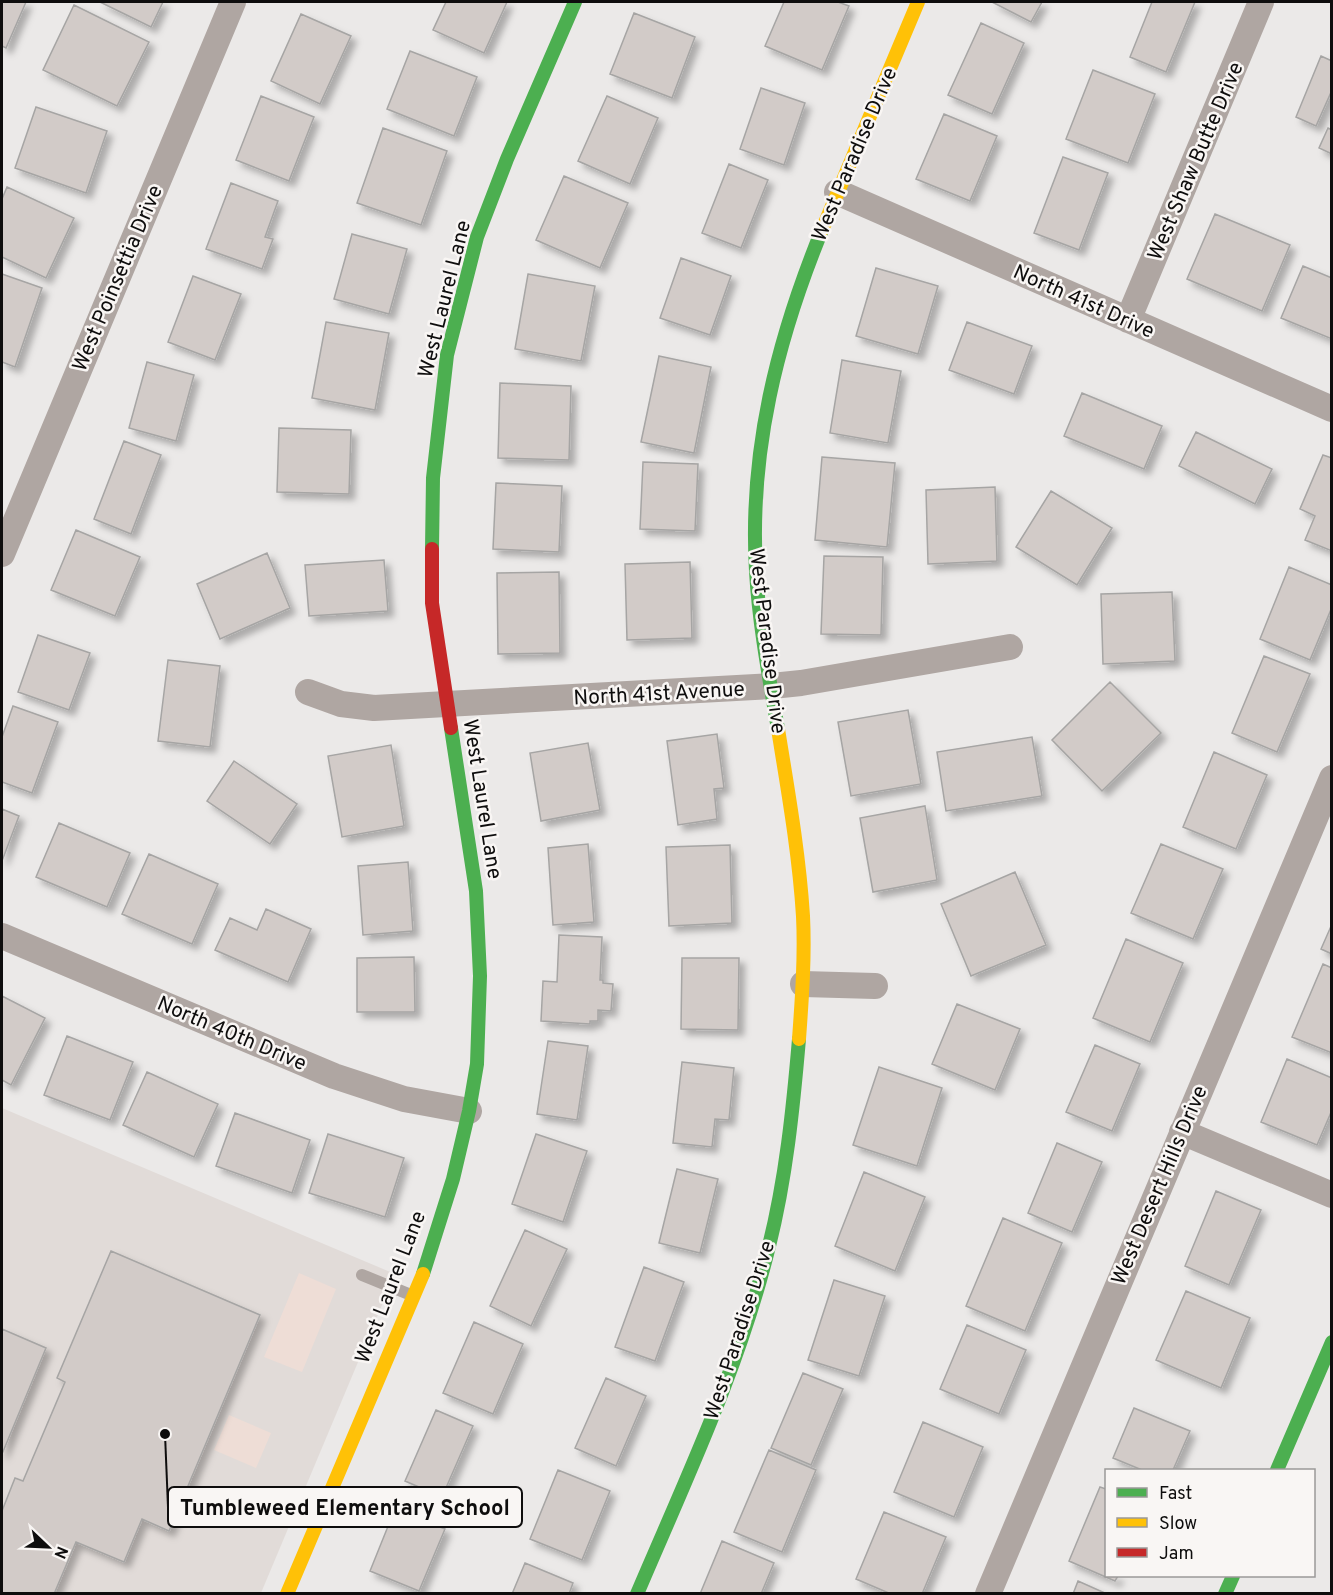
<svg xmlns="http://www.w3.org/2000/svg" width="1333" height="1595" font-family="Overpass,sans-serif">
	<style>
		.built { fill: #e1dbd8 }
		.green { fill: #eeddd6 }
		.building { fill: #d2cbc8; stroke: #a6a5a4; stroke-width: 1.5; filter: url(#shadow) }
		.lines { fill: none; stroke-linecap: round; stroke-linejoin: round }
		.lane { stroke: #afa6a2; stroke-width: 12 }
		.street { stroke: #afa6a2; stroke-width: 26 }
		.fast { stroke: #4caf50; stroke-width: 14 }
		.slow { stroke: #ffc107; stroke-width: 14 }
		.jam { stroke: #c62828; stroke-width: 14 }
		.labels { text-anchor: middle; stroke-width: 5; stroke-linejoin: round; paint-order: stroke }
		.street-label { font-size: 21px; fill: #0e0d0d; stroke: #f9f6f4 }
		.leader { fill: none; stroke: #0e0d0d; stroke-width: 2 }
		.callout-dot { fill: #0e0d0d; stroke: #f9f6f4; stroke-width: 2 }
		.callout { fill: #f9f6f4; stroke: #0e0d0d; stroke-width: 2 }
		.callout-label { font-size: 22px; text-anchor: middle; font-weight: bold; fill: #0e0d0d }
	</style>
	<defs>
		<filter id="shadow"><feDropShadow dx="5.5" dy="5.5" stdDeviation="3" flood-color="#0004"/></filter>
	</defs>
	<rect width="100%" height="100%" fill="#ebe9e8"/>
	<path class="built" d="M2,1108L395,1274L261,1593H2Z"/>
	<path class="green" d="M299,1273L336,1289L302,1372L264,1357Z
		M229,1415L271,1433L256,1468L214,1450Z"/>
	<path class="building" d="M2,2H26L6,48L2,46Z
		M100,2H163L151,27Z
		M446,2H507L484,53L433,30Z
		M784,2H838L849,6L822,70L765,46Z
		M992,2H1042L1031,22Z
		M1152,2H1195L1166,72L1130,57Z
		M74,5L149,42L117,106L43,70Z
		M634,13L695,37L672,98L610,74Z
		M301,14L351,36L320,104L271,81Z
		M981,23L1024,43L992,114L948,95Z
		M410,51L477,77L454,136L387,109Z
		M1321,56L1332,61V90L1316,126L1296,117Z
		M1093,70L1155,94L1128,163L1066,139Z
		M761,88L805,103L784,165L740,149Z
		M261,96L314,117L289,181L236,160Z
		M607,96L658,118L630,184L578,161Z
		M36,107L107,131L86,193L15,168Z
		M944,114L997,136L970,201L916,179Z
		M383,128L447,151L421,225L357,203Z
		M1328,128L1332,130V154L1319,148Z
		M1063,157L1108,173L1079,250L1034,233Z
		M729,164L768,180L741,248L702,233Z
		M564,176L628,203L600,268L536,240Z
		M231,183L278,201L265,237L273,239L262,269L206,249Z
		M7,187L74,218L46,278L2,257V199Z
		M1215,214L1290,245L1262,311L1187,279Z
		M352,234L407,249L389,314L334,299Z
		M681,258L731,276L710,335L660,318Z
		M1303,266L1332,278V339L1281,318Z
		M876,268L938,286L918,354L856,336Z
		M2,274L42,288L15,367L2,362Z
		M528,274L595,286L581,361L515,349Z
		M193,276L241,294L215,360L168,342Z
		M326,322L389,333L375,410L312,398Z
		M967,322L1032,346L1014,394L949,370Z
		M659,356L711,367L694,453L641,442Z
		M842,360L901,371L888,443L830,433Z
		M147,362L194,375L176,441L129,428Z
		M500,383L571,386L569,460L498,458Z
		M1082,393L1162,426L1144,469L1064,436Z
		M279,428L351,430L349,494L277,492Z
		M1196,432L1272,469L1255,504L1179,466Z
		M124,441L161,455L131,534L94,519Z
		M1323,455L1332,458V551L1305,540L1315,516L1300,509Z
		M822,457L895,463L887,547L815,540Z
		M643,462L698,464L695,531L640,529Z
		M496,483L562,486L559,552L493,549Z
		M995,487L997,561L928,564L926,490Z
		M1051,491L1112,528L1077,585L1016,547Z
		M76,530L140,557L115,616L51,590Z
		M267,553L290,608L220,639L197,584Z
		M824,556L883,557L881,635L821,634Z
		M384,560L388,611L309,616L305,565Z
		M690,562L692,638L627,640L625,564Z
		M1289,567L1332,585V607L1310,660L1260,639Z
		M559,572L560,653L498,654L497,573Z
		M1172,592L1175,661L1103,664L1101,594Z
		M38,635L90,653L69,710L18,692Z
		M1264,656L1310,674L1277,752L1232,733Z
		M168,660L220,666L210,747L158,741Z
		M1110,682L1161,733L1102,791L1052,740Z
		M13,706L58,722L32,793L2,782V737Z
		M908,710L921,784L851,796L838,722Z
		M717,734L724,788L714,789L717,819L678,825L667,741Z
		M1032,737L1042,796L946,811L937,752Z
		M588,743L600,810L541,821L530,753Z
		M391,745L404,826L342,837L328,756Z
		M1214,752L1267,775L1236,849L1183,827Z
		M234,761L297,804L270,844L207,801Z
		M925,806L937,880L873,892L860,818Z
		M2,809L19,816L2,861Z
		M59,823L130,853L107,907L36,877Z
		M588,844L594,922L553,925L548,848Z
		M1161,844L1223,869L1193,939L1131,913Z
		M730,845L732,923L669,926L666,847Z
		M149,854L218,884L192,944L122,914Z
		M408,862L413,931L363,935L358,866Z
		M1015,872L1046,945L971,976L941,904Z
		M266,909L311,929L288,982L215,950L230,918L257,930Z
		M1332,924V954L1321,949Z
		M559,935L602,937L600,980H603V983L613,984L611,1011L598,1010V1021H590V1024L541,1021L543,981L557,982Z
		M1126,939L1183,963L1150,1042L1093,1018Z
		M414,957L415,1012H357V958Z
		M682,958H739L738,1030L681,1029Z
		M1323,964L1332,968V1053L1292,1037Z
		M2,996L45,1018L11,1085L2,1080Z
		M957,1004L1020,1029L995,1090L932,1064Z
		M67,1036L133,1062L110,1120L44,1095Z
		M548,1041L588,1046L577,1120L537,1114Z
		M1095,1045L1140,1064L1112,1131L1066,1112Z
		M1287,1059L1332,1078V1110L1317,1145L1261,1122Z
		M682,1062L734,1068L729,1120L715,1119L712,1147L673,1143Z
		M879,1067L942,1088L917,1166L853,1145Z
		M147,1072L218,1104L194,1157L123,1125Z
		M235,1113L310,1140L292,1193L216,1166Z
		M328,1134L404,1158L385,1217L309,1193Z
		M536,1134L587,1151L563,1222L512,1204Z
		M1057,1143L1102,1162L1072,1232L1028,1213Z
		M677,1169L718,1179L700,1253L659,1243Z
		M864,1172L925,1197L895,1271L835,1246Z
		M1216,1191L1261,1210L1229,1285L1185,1266Z
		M1003,1218L1062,1243L1025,1331L966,1306Z
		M525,1230L567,1249L531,1326L490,1306Z
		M111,1251L260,1315L169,1531L142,1519L124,1562L76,1542L54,1594H2V1511L15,1478L23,1481L65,1382L57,1378Z
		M644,1267L684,1282L655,1361L615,1347Z
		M834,1280L885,1296L859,1376L808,1360Z
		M1186,1291L1250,1318L1221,1388L1156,1360Z
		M474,1322L523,1344L493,1414L443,1393Z
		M967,1325L1026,1350L999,1414L940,1389Z
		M2,1329L46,1348L2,1454Z
		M803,1373L843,1389L811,1465L771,1448Z
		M606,1378L646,1396L616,1466L575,1448Z
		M1134,1408L1190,1431L1173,1470H1142L1113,1458Z
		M436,1410L473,1426L442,1497L405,1481Z
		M923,1422L983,1447L954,1517L894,1492Z
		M769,1450L816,1470L782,1552L734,1532Z
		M558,1470L610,1491L582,1560L530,1539Z
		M1100,1487L1106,1489V1576H1118L1115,1581L1069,1561Z
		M395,1509L445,1529L419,1591L370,1571Z
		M884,1512L946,1537L922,1594H891L856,1579Z
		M722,1541L774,1563L761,1594H700Z
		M525,1563L573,1583L569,1594H512Z
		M1078,1581L1107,1594H1073Z"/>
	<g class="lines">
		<path class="lane" d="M362,1275L411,1295"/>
		<path class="street" d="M837,192L1332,409
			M1128,320L1261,2
			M2,554L233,2
			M308,692L341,704L374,708L772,686L801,683L1010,647
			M2,936L334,1076L404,1099L469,1111
			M803,984L875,986
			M1182,1132L1332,1195
			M988,1594L1332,778"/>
		<path class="fast" d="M432,549L433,478L447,355L477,237L507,159L575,2
			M778,729C769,677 759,624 756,571C749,451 777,340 822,230
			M423,1274L453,1179L469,1111L477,1064L480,976L476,891L451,728
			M1277,1470L1332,1342
			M637,1594C685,1481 740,1366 769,1246C786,1178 793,1109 799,1039
			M1225,1594L1233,1576"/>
		<path class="slow" d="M822,230L918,2
			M778,729C788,791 799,853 803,916C805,957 802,998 799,1039
			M287,1594L423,1274"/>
		<path class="jam" d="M432,549V603L451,728"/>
	</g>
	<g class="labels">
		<g class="street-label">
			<text transform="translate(854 154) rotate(-67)" y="7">West Paradise Drive</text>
			<text transform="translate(1195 161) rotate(-67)" y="7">West Shaw Butte Drive</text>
			<text transform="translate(117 278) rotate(-67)" y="7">West Poinsettia Drive</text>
			<text transform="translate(444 299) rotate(-76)" y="7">West Laurel Lane</text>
			<text transform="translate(1084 301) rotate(24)" y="7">North 41st Drive</text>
			<text transform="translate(768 641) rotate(83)" y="7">West Paradise Drive</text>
			<text transform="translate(659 693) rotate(-3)" y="7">North 41st Avenue</text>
			<text transform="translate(483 799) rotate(81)" y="7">West Laurel Lane</text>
			<text transform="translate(232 1033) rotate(23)" y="7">North 40th Drive</text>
			<text transform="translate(1159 1185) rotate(-67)" y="7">West Desert Hills Drive</text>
			<text transform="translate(390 1287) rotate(-69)" y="7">West Laurel Lane</text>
			<text transform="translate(739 1330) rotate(-72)" y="7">West Paradise Drive</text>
		</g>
	</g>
	<path class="leader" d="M165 1434L168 1507"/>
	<circle class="callout-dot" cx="165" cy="1434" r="6"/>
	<rect class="callout" x="168" y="1487" width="354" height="40" rx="6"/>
	<g class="callout-label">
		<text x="345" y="1515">Tumbleweed Elementary School</text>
	</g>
	<rect width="1333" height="1595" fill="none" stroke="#0e0d0d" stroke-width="6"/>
	<rect x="1105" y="1469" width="210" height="108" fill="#f9f6f4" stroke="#9b9998" stroke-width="1.5"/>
	<rect x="1117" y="1488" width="30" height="9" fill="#4caf50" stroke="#9b9998" stroke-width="1.5"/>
	<text x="1159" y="1499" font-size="18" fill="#0e0d0d">Fast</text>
	<rect x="1117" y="1518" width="30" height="9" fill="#ffc107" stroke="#9b9998" stroke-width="1.5"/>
	<text x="1159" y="1529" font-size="18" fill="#0e0d0d">Slow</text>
	<rect x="1117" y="1548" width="30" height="9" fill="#c62828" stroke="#9b9998" stroke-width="1.5"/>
	<text x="1159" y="1559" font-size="18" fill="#0e0d0d">Jam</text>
	<g transform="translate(48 1547) rotate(113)" stroke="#f9f6f4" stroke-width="4.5" paint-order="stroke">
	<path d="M0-4.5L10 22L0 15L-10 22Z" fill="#0e0d0d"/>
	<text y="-9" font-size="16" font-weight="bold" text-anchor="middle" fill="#0e0d0d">N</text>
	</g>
</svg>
